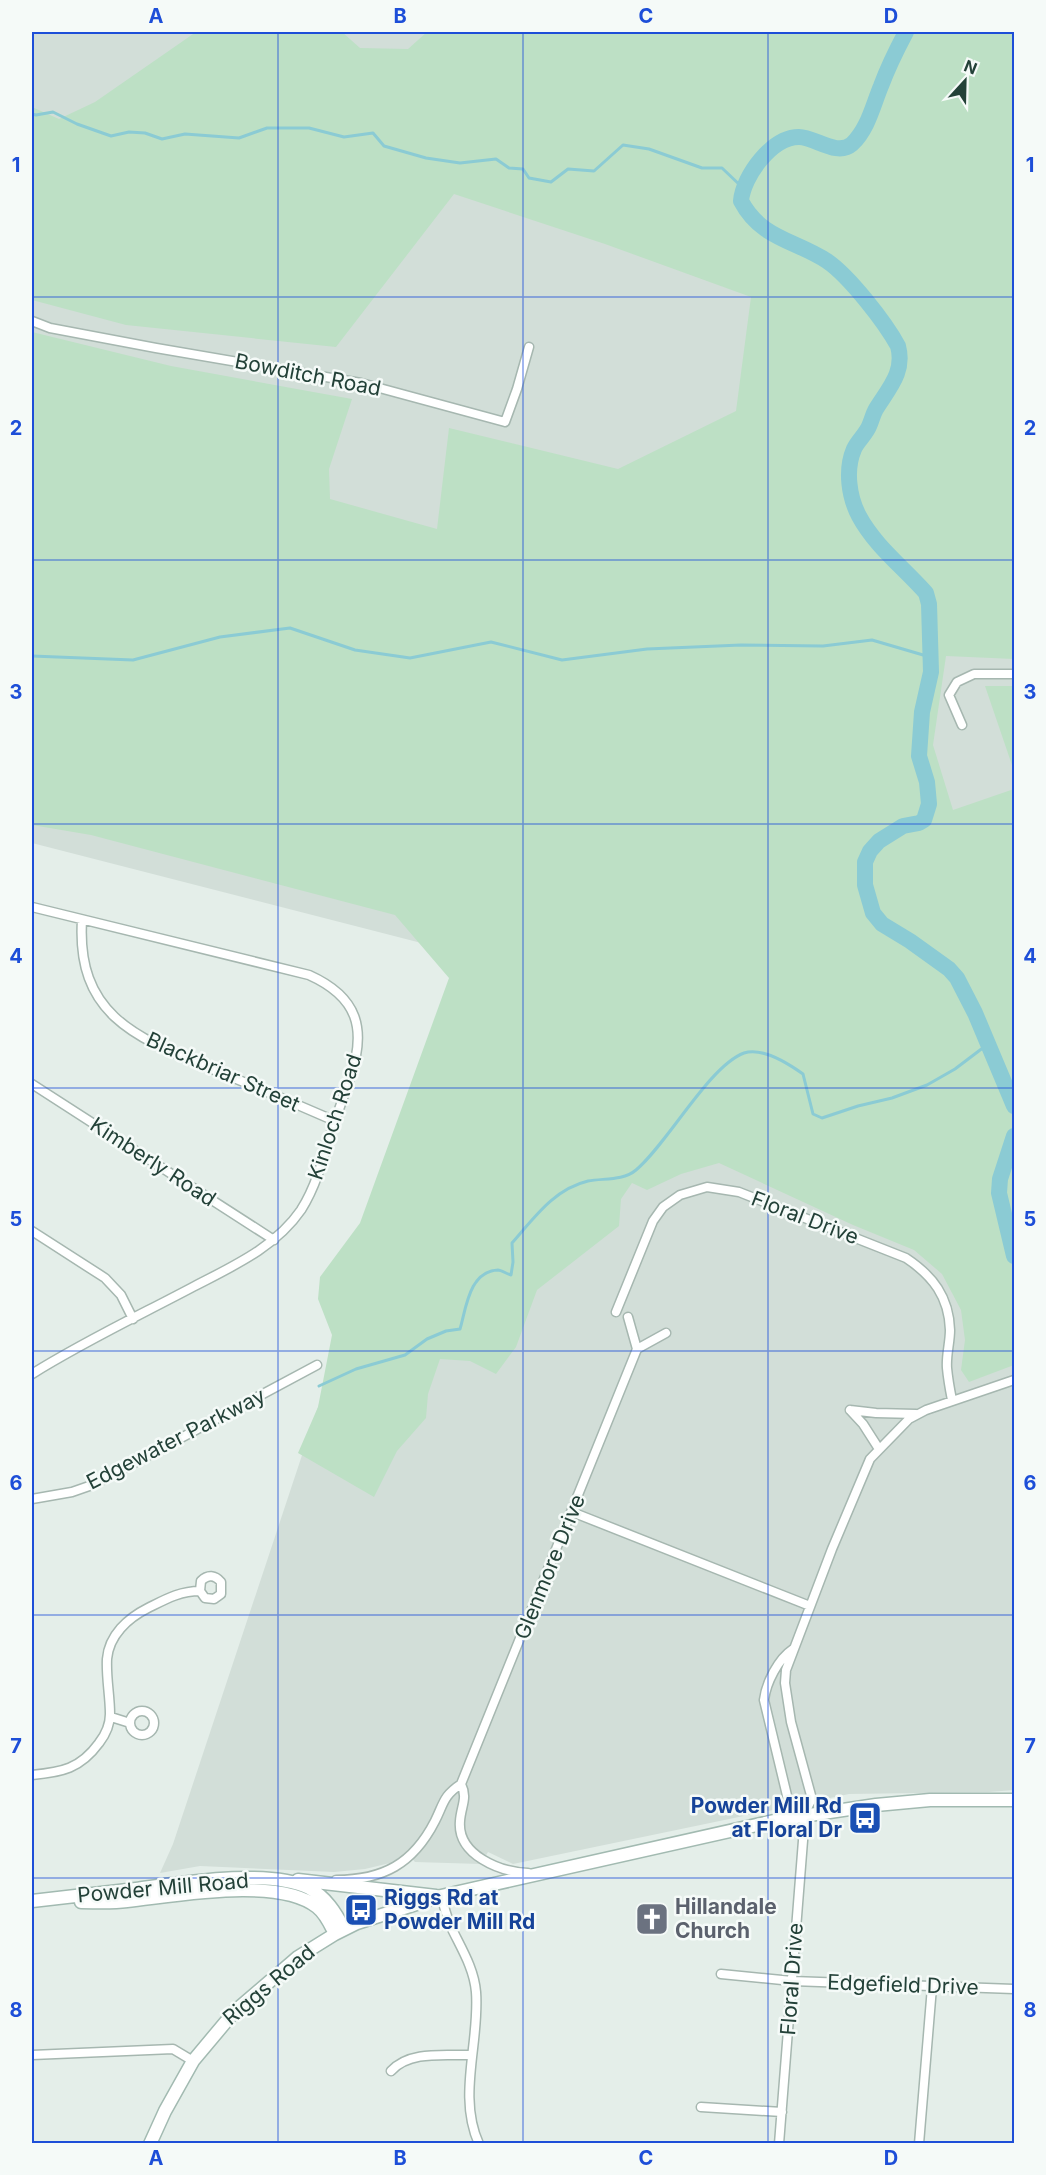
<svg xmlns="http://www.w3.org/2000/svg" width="1046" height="2175" font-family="Inter,sans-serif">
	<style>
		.built { fill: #d2ded8 }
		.green { fill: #bde0c5 }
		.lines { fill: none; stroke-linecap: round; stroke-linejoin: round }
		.stream { stroke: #8bcbd4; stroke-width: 3 }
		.river { stroke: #8bcbd4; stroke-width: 16 }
		.street-casing { stroke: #a6b7b0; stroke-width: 11 }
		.secondary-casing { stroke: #a2bab1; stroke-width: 15 }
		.street { stroke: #fff; stroke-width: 8 }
		.secondary { stroke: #fff; stroke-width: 12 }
		.grid { fill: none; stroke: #1d4ed8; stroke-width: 1.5; stroke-opacity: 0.55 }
		.labels { text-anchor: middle; stroke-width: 5; stroke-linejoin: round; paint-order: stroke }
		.street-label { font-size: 21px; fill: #234138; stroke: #f5faf8 }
		.transit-label { font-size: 21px; font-weight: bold; fill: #164399; stroke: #f5faf8; text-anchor: end }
		.worship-label { font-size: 21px; font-weight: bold; fill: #5b616d; stroke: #f5faf8; text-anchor: start }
		.neatline { fill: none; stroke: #1d4ed8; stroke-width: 2 }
		.grid-label { font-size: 20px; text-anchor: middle; font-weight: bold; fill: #1d4ed8 }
	</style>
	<rect width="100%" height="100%" fill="#e4eee9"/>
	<path class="built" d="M32,32H1014V1790L989,1792L849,1794L513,1864L488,1852L481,1864L415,1862L407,1853L390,1863L365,1869L334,1872L200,1866L160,1873L173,1844L468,955L32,843Z"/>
	<path class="green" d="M196,32H342L360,48L408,49L427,32H760L762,34L770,32H1014V659L946,656L933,745L953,810L1014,789V1365L969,1382L961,1370L965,1340L961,1310L942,1274L914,1250L853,1225L719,1163L681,1174L647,1190L632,1183L621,1199L619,1226L537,1290L516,1347L496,1374L470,1361L440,1359L428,1394L426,1418L397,1451L374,1497L298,1453L318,1407L332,1335L318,1299L320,1277L360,1223L449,978L395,915L91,835L32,825V332L171,366L352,399L329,469L330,499L437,529L449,428L618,469L736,411L751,297L605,244L454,194L336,347L126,325L32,300V107L59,119L95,102Z
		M985,686H1014V771Z"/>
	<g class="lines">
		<path class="stream" d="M32,114L36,115L53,112L77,124L111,136L129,132L145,133L162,139L185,134L239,138L267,128H309L344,137L373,133L384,146L426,158L460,163L496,159L509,168L523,169L529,178L551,182L568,169L594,171L623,145L649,149L702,168H722L743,188
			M32,656L133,660L220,637L290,628L355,650L410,658L491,642L562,660L647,649L741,645L823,646L872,640L930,657
			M319,1386L356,1369L405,1355L427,1339L446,1331L460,1329C466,1309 469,1271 498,1270C501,1270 507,1274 511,1275L513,1262L512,1243C534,1218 554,1189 588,1181C604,1178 623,1181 636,1170C668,1143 709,1066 744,1053C762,1047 789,1064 803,1074L813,1114L822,1118L858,1106L892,1098L927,1085L955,1069L988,1044"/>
		<path class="river" d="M906,32C897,49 888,67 881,86C873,105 868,129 852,144C837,157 815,137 799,137C772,137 743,176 741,201C761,239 795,240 827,261C849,276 885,322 898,346C905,372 889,388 876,409C872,416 871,424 867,430C863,437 857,442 854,449C845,470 849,497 859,516C875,546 904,568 926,593L929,604L931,672L922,712L919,756L927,782L929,804L924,820L919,823L903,826L879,841L870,851L865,862V885L873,913L882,924L910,941L949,969L957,978L975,1013L1014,1106
			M1014,1136L1000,1179L999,1193L1014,1256"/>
		<defs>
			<path id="street" d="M32,321L50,328L156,348L361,383L505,422L517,389L529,347
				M962,725L949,695L957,682L974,674H1014
				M32,907L309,975C358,997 367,1029 350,1078C343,1098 336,1118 329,1138C322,1163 315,1188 301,1210C275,1248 231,1267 191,1288C138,1316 83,1342 32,1374
				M82,920C76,1018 140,1039 217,1071C256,1087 296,1104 335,1121
				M32,1084L274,1240
				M32,1231L105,1278L121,1295L133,1319
				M616,1312L653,1221L663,1207L680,1195L707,1187L739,1192L906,1258C933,1276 949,1297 950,1330C950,1343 946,1355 947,1368C948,1379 950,1390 952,1400
				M637,1349L666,1333
				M850,1410L876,1413L916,1414
				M850,1410L863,1424L879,1449
				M32,1499L72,1492L95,1484L317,1365
				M572,1512L810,1606
				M793,1649C778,1659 766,1683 764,1700L790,1808L803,1815
				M130 1723a12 12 0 1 1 24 0a12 12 0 1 1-24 0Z
				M111,1717L130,1723
				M32,1775C62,1772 80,1769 99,1743C106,1734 110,1726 110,1714C110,1696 106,1677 107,1659C109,1635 128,1618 148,1608C166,1599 180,1591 200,1591L205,1598L214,1599L221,1594V1582C215,1575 208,1574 201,1581L200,1591
				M461,1784L637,1349L628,1317
				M461,1784C468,1798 461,1806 460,1821C457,1855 500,1872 528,1873
				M336,1880C383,1880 413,1864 435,1821C444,1803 443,1796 461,1784
				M441,1896C444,1906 447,1918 451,1927C461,1948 474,1968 476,1992C480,2042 457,2096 479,2144
				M721,1974L792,1981L1014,1989
				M32,2055L173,2049L193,2061
				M391,2071C410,2050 445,2056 472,2055
				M701,2107L782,2112
				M779,2144L804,1828L803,1815L812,1799L791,1722L785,1683L786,1670L832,1549L870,1459L909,1419L926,1410L1014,1380
				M919,2144L932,1987"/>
			<path id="secondary" d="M298,1880L436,1896
				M32,1901C66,1897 101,1893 136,1889C180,1883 269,1868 309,1888C326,1897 336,1913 344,1929
				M81,1902C97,1902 112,1903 127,1901C175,1896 278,1876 317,1907C326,1914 330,1924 335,1934
				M150,2144L165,2111L193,2061L234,2012L298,1957L335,1934L357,1923L441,1896L783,1819L876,1805L930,1800H1014"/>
		</defs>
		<use href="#street" class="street-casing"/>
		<use href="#secondary" class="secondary-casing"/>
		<use href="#street" class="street"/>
		<use href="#secondary" class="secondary"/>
	</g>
	<path class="grid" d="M278,32V2144M523,32V2144M768,32V2144M32,297H1014M32,560H1014M32,824H1014M32,1088H1014M32,1351H1014M32,1615H1014M32,1878H1014"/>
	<defs>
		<symbol id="bus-square" viewBox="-11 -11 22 22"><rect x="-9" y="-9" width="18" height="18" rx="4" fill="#1a4fb4" stroke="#f5faf8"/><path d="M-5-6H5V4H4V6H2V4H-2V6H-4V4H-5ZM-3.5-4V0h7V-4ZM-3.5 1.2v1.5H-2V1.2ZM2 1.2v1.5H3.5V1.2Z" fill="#fff"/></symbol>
		<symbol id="church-square" viewBox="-11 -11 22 22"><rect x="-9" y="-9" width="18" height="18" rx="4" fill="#6b7280" stroke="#f5faf8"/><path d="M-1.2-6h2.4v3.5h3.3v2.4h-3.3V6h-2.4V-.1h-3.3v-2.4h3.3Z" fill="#fff"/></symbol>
	</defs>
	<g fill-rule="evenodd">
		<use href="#bus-square" x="846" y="1799" width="38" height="38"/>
		<use href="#bus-square" x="342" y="1891" width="38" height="38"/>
		<use href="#church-square" x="633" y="1900" width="38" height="38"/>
	</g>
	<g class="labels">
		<g class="street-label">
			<text transform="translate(308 375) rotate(11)" y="7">Bowditch Road</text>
			<text transform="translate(223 1072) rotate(24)" y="7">Blackbriar Street</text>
			<text transform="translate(335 1117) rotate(-72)" y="7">Kinloch Road</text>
			<text transform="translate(153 1162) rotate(33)" y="7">Kimberly Road</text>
			<text transform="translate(805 1218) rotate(21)" y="7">Floral Drive</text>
			<text transform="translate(176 1439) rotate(-27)" y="7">Edgewater Parkway</text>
			<text transform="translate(550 1567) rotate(-68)" y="7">Glenmore Drive</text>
			<text transform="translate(163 1888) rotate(-5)" y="7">Powder Mill Road</text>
			<text transform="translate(792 1979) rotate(-86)" y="7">Floral Drive</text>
			<text transform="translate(269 1985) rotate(-40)" y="7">Riggs Road</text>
			<text transform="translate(903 1985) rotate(2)" y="7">Edgefield Drive</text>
		</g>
		<g class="transit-label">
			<text x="842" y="1813">Powder Mill Rd<tspan x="842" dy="24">at Floral Dr</tspan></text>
			<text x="384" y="1905" text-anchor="start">Riggs Rd at<tspan x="384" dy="24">Powder Mill Rd</tspan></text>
		</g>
		<g class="worship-label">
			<text x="675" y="1914">Hillandale<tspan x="675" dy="24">Church</tspan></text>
		</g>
	</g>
	<rect width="1046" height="2175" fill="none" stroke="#f5faf8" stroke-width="66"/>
	<g transform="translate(965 81) rotate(22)" stroke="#f5faf8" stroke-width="4.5" paint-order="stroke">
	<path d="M0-4.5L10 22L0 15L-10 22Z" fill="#234138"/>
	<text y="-9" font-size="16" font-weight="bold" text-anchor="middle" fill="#234138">N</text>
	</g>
	<rect x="33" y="33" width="980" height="2109" class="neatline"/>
	<g class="grid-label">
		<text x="156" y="23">A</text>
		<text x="400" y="23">B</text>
		<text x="646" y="23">C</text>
		<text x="891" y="23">D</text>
		<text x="16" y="172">1</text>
		<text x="1030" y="172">1</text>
		<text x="16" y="435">2</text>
		<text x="1030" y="435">2</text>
		<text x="16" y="699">3</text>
		<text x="1030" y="699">3</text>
		<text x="16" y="963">4</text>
		<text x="1030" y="963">4</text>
		<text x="16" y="1226">5</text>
		<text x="1030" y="1226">5</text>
		<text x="16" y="1490">6</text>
		<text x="1030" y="1490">6</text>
		<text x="16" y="1753">7</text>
		<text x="1030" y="1753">7</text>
		<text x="16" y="2017">8</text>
		<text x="1030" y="2017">8</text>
		<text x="156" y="2165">A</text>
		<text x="400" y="2165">B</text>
		<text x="646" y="2165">C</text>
		<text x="891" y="2165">D</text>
	</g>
</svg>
